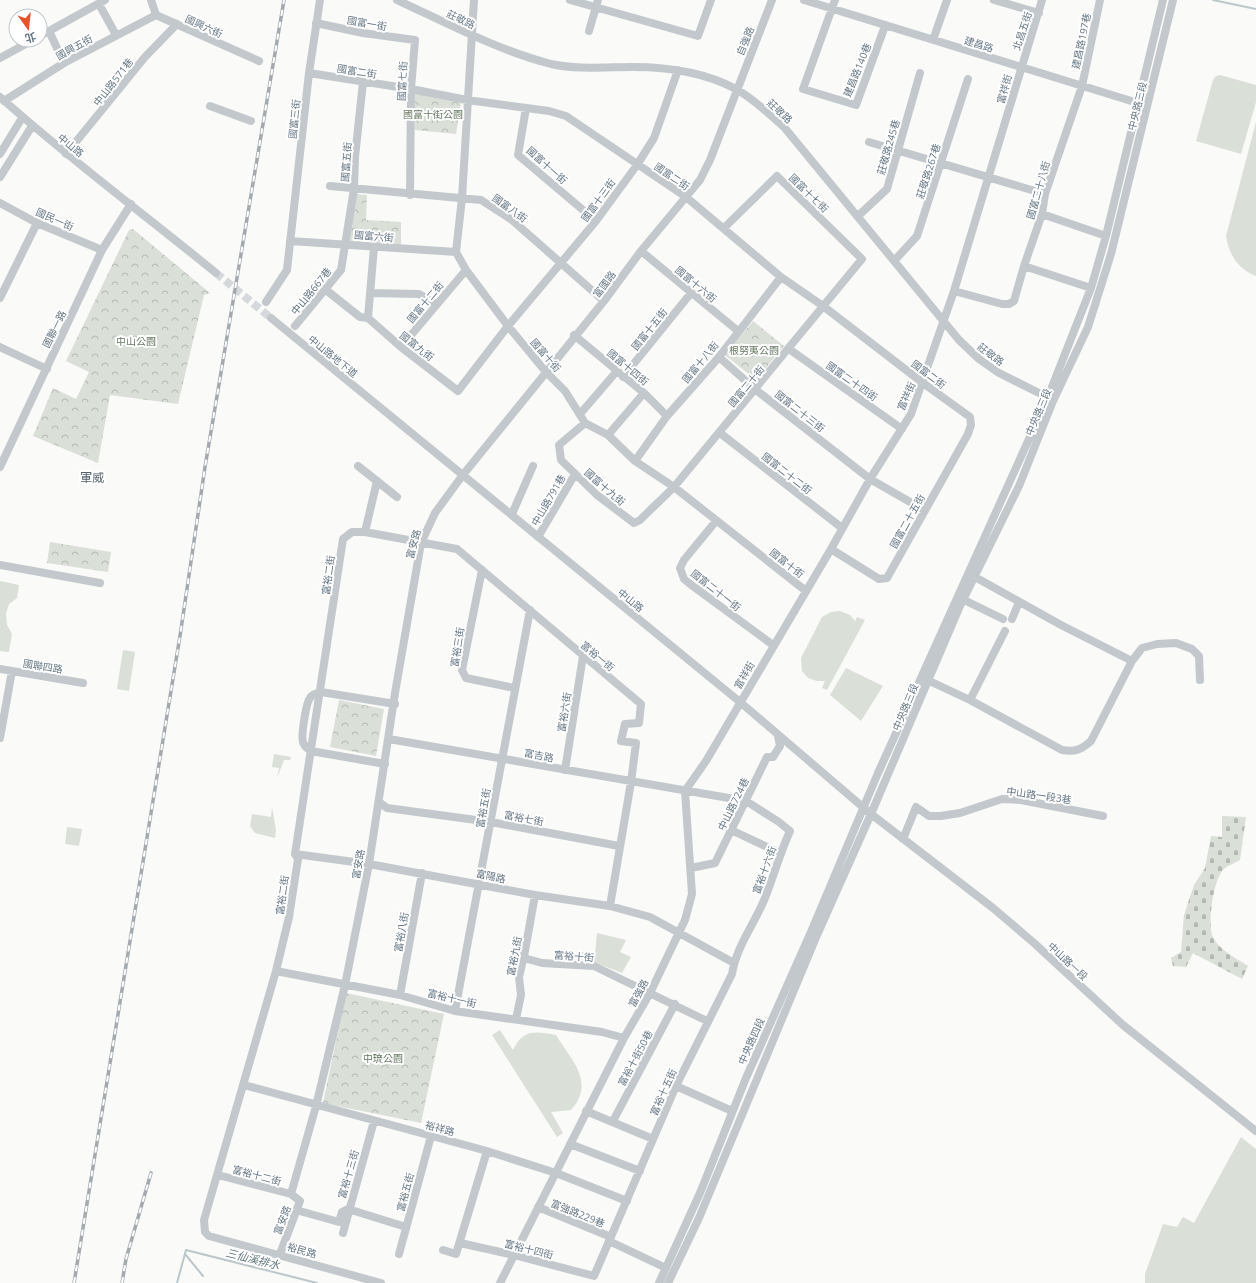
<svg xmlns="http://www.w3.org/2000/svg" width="1256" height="1283" font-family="'Open Sans','Noto Sans TC',sans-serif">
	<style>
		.grass { fill: #dadfd7 }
		.forest { fill: url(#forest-crowns) }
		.cemetery { fill: url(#cemetery-stones) }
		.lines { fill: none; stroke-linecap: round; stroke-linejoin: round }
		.stream { stroke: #bbc7cb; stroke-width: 2 }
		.minor-tunnel { stroke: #d5d9db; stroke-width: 8; stroke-dasharray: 8 4; stroke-linecap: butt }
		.minor { stroke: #c3c8cc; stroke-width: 8 }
		.rail-casing { stroke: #a2aab0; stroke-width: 3.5 }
		.rail { stroke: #fff; stroke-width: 2; stroke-dasharray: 6; stroke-linecap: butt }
		.labels { text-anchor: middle; stroke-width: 4; stroke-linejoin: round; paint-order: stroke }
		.street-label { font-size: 10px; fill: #657683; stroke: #fff }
		.park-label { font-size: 10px; fill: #687a64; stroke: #fff }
		.water-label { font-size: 11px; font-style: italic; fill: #60757c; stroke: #fff }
		.quarter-label { font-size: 12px; fill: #57646e; stroke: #fff }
	</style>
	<defs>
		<pattern id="forest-crowns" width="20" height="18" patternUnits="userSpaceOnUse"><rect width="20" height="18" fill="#dadfd7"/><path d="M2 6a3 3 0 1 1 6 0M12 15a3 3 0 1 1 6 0" fill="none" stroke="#b4b9b4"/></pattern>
		<pattern id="cemetery-stones" width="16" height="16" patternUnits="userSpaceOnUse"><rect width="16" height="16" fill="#dadfd7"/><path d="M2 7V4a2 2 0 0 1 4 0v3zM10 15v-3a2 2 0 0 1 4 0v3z" fill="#b4b9b4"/></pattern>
	</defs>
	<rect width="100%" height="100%" fill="#fafaf8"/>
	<path class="grass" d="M1220,75L1256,85V102L1241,154L1196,141L1213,80L1216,76Z
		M1256,122V276C1238,269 1229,255 1226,236Z
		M0,581L19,585L17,598L9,604L6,614L7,625L12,634L9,652L0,651Z
		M840,611L850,615L855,621L857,617L865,620L827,690L822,688L825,681H817L808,678L802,671L801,658L822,617L831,612Z
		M123,650L135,652L129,691L117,689Z
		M846,668L883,686L861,721L830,695Z
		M274,754L291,757L290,760H284L277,778L279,768L272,767Z
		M272,807L276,830L275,838L255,833L250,826L252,814L271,817Z
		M67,827L82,829L79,846L65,844Z
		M597,933L626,940L620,952L631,957L622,973L591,961L580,959L581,952L595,954Z
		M500,1030L513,1050C523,1029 535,1031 556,1035C571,1060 596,1082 571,1110L551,1112L563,1133L557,1137L492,1035Z
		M1241,1137L1256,1149V1283H1145V1274L1163,1224L1177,1227L1183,1217L1194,1223Z"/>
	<path class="forest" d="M415,91L461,103L456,134L415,130Z
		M353,194L367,195L366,220L401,222V246L347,242Z
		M133,229L210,293L204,295L178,404L110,395L98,463L33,436L53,388L76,399L89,372L66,361L129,230Z
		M753,321L784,346L756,380L725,355Z
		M50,542L111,552L108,572L47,563Z
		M339,700L384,709L376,756L330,747Z
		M346,993L444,1014L421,1123L323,1103Z"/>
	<path class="cemetery" d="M1222,816L1246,817L1240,860C1236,863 1228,865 1224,869C1213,879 1207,924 1213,937C1219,950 1236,958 1248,966L1242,979L1193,953L1186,967L1173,966L1171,958L1181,952L1184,915L1194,885L1205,868L1211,836L1222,837Z"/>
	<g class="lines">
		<path class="stream" d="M1213,0L1256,9
			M185,1254L203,1276
			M177,1283L186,1250L317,1283"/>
		<path class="minor-tunnel" d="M216,273L271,318"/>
		<path class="minor" d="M151,0L156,15L259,61
			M397,0C447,23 497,50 551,64C578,70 606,67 633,67C668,67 706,73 736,89C754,99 769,114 784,127L959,340L979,359L999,373L1051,399
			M474,0L462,198L456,252L466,270L508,326L546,372L565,391L585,423L608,435L635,461L674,487L806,591
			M570,0L698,36L711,0
			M804,0L1141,104
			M835,0L803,89L856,105L885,26
			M994,0L1039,13
			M99,4L116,35
			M316,23L363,33L415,40L411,89L410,195
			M49,31L64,63
			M589,31L598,0
			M40,36L105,0
			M933,40L947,0
			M0,58L33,40
			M309,73L411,89L467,100L549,111L566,116L686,197L781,277L823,306L923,383L970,417L971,425L968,434L887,578L879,579L831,549
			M0,97C69,159 144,214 216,273
			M4,101L64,63L156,15
			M210,106L251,121
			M526,108L518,155L596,221
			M869,142L1045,194
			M0,154L22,118
			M66,154L145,57L177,24
			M0,177L32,126
			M330,186L481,200L512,220L604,301
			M0,203L37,223L102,250
			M1042,214L1106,236
			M858,216L887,189L920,73
			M290,241L456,252
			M641,251L738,331
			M894,261L917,236L968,79
			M1024,266L1091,288
			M326,290L360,317L368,318L401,347L458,391L508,326L596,221L637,165L654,138L678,70
			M954,291L1002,304H1009L1014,301L1024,266L1042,214L1045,194L1082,86L1100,0
			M371,293L419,294L436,304
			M0,298L37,223
			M266,302L287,270L309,73L320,0
			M271,318L740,702L871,814L993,908L1034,943L1123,1025L1256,1131
			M368,318L374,247
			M295,326L341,270L354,189L355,157L363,82
			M574,335L644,393L667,416
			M0,347L47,369
			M401,347L466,270
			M789,349L902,429
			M719,357L756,390L870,479L924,510
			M623,377L691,293
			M580,414L617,371
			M585,423L559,445L561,460L597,495L634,523L640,520L674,487L862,259L777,176L724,228
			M720,433L842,528
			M608,435L644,393
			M635,461L667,416L719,357L781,277
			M358,466L397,497
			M0,467L102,250L131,204
			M512,514L533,466
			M716,521L684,560L680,568L684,579L690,584L773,645
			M365,532L377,481
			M538,537L575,474
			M0,565L100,583
			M482,570L462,670L466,678L514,688
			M975,577L1061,625L1132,661
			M960,598L1003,619
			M1012,619L1019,602
			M0,669L83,683
			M923,678L970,700L1062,750C1075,752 1081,750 1091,741L1132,661L1142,648L1157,644L1176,643L1192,649L1199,656L1200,680
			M970,700L1005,631
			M0,738L12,671
			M389,739L746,801L779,822L790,831C780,853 774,875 765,898C755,923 736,947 732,974L676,1086L594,1276L514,1255L460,1243
			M385,764L311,751C307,748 304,747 303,742C301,735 306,703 310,698C312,694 317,693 321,692L395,704
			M565,770L583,656
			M379,802L387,808L491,822L619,846
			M731,830L780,853
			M903,839L916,807L929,816H941L960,813L1002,799L1021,800L1103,816
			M295,854L369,864L535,895L610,906L650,917L734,963
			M691,868L715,863L767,757H773L780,746L778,736
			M524,958L542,963L594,966L707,1021
			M276,971L400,995L455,1011L602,1032L624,1038
			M400,995L422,873
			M455,1011L530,610
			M516,1019L521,995L519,977L525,951L535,895
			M244,1085L487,1151L556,1173L627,1201
			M676,1086L732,1111
			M586,1111L653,1139
			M613,1121L675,1004
			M570,1144L640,1171
			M218,1175L291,1194
			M538,1207L611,1237
			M296,1210L339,1222L342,1212L348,1209L406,1227
			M343,1233L374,1121
			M609,1241L666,1268
			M443,1250L456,1254L487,1151
			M280,1254L300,1201L291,1194L316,1106L345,985L369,864L395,693L421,543L435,513L462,476L604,301L641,251L700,180L710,160L772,0
			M399,1254L431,1136
			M381,1283L209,1236L205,1232L204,1220L276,971L289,917L298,859L295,854L343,539L352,532H365L457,549L641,704L639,723L625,724L621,741L636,743L631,782L610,906
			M500,1283L624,1038L650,993L685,920L692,894L685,791L706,761L831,549L870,479L911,414L954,291L1042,0
			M659,1283L700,1193L746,1078L811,932L878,773L1048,397L1091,288L1106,236L1163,0
			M668,1283L699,1218L817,935L871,814L960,606L1019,486L1053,401L1088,327L1111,254L1173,0"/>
		<defs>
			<path id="rail" d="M74,1283L180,636L205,467L284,0
				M122,1283L126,1259L151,1173"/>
		</defs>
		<use href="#rail" class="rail-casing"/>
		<use href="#rail" class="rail"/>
	</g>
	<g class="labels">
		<g class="street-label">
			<text transform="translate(461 19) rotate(25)" y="4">莊敬路</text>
			<text transform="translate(367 23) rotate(10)" y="4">國富一街</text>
			<text transform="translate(204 26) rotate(25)" y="4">國興六街</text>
			<text transform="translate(1022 31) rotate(-72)" y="4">北昌五街</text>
			<text transform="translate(745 41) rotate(-68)" y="4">自強路</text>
			<text transform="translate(1081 41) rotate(-78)" y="4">建昌路197巷</text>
			<text transform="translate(979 44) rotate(17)" y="4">建昌路</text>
			<text transform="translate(74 47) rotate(-29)" y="4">國興五街</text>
			<text transform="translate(857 70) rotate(-68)" y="4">建昌路140巷</text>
			<text transform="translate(357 71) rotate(9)" y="4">國富二街</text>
			<text transform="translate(402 81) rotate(-87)" y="4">國富七街</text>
			<text transform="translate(113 82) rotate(-52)" y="4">中山路571巷</text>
			<text transform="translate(1004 89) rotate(-74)" y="4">富祥街</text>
			<text transform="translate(1137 106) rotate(-76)" y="4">中央路三段</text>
			<text transform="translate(780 111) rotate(43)" y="4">莊敬路</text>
			<text transform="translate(294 119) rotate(-84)" y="4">國富三街</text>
			<text transform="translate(71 145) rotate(39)" y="4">中山路</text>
			<text transform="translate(888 147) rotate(-74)" y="4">莊敬路245巷</text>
			<text transform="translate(346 162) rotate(-86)" y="4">國富五街</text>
			<text transform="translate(547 165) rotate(42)" y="4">國富十一街</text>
			<text transform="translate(928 171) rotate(-72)" y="4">莊敬路267巷</text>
			<text transform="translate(672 176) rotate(34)" y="4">國富二街</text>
			<text transform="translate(1038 190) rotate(-74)" y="4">國富二十八街</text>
			<text transform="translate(809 193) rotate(44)" y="4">國富十七街</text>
			<text transform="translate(598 200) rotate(-54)" y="4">國富十三街</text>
			<text transform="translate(510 208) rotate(36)" y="4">國富八街</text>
			<text transform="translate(55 219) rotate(24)" y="4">國民一街</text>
			<text transform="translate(374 236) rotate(5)" y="4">國富六街</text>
			<text transform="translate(604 284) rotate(-53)" y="4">富國路</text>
			<text transform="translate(696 284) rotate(40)" y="4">國富十六街</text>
			<text transform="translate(311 291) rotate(-51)" y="4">中山路667巷</text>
			<text transform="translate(425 302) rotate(-50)" y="4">國富十二街</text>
			<text transform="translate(54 329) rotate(-64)" y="4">國聯一路</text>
			<text transform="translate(649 329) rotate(-51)" y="4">國富十五街</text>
			<text transform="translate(417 346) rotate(38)" y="4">國富九街</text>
			<text transform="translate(991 354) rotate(37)" y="4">莊敬路</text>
			<text transform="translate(546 355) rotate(49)" y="4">國富十街</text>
			<text transform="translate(333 356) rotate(39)" y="4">中山路地下道</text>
			<text transform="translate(700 362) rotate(-50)" y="4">國富十八街</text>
			<text transform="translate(628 367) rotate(40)" y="4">國富十四街</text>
			<text transform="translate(929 374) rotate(37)" y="4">國富二街</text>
			<text transform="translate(852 381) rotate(35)" y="4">國富二十四街</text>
			<text transform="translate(746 386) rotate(-50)" y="4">國富二十街</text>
			<text transform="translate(906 396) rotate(-67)" y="4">富祥街</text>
			<text transform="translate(800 411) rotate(38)" y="4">國富二十三街</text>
			<text transform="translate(1038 412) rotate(-67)" y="4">中央路三段</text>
			<text transform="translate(787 473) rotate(38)" y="4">國富二十二街</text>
			<text transform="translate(605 487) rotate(41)" y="4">國富十九街</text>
			<text transform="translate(548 500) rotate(-60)" y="4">中山路791巷</text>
			<text transform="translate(907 521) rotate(-61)" y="4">國富二十五街</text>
			<text transform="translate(413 544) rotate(-75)" y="4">富安路</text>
			<text transform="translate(787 563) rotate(38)" y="4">國富十街</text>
			<text transform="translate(328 575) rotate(-82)" y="4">富裕二街</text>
			<text transform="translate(716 590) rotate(38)" y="4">國富二十一街</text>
			<text transform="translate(631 600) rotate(39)" y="4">中山路</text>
			<text transform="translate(457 647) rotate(-81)" y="4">富裕三街</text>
			<text transform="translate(598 656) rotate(40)" y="4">富裕一街</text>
			<text transform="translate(43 666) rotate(9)" y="4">國聯四路</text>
			<text transform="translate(744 675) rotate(-60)" y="4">富祥街</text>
			<text transform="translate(905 707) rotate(-67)" y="4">中央路三段</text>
			<text transform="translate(564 712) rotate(-81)" y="4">富裕六街</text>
			<text transform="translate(539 755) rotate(11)" y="4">富吉路</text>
			<text transform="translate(1039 795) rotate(8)" y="4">中山路一段3巷</text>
			<text transform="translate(733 804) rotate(-64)" y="4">中山路724巷</text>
			<text transform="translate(483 808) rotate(-80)" y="4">富裕五街</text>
			<text transform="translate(524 818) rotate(11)" y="4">富裕七街</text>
			<text transform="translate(358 864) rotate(-80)" y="4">富安路</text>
			<text transform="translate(764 870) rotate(-70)" y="4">富裕十六街</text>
			<text transform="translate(491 876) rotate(12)" y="4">富陽路</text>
			<text transform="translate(282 895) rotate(-82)" y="4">富裕二街</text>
			<text transform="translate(401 932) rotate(-80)" y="4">富裕八街</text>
			<text transform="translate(514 956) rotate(-79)" y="4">富裕九街</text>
			<text transform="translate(574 956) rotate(4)" y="4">富裕十街</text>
			<text transform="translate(1068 961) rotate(43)" y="4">中山路一段</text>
			<text transform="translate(638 993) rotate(-62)" y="4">富強路</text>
			<text transform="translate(452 998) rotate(13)" y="4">富裕十一街</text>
			<text transform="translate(751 1041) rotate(-66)" y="4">中央路四段</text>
			<text transform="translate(635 1058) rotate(-62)" y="4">富裕十街50巷</text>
			<text transform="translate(663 1092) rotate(-66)" y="4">富裕十五街</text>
			<text transform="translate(440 1128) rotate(15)" y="4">裕祥路</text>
			<text transform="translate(348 1174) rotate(-74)" y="4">富裕十三街</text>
			<text transform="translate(257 1175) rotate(15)" y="4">富裕十二街</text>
			<text transform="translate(405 1192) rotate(-75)" y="4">富裕五街</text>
			<text transform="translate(578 1213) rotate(22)" y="4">富強路229巷</text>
			<text transform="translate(282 1220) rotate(-69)" y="4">富安路</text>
			<text transform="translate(529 1249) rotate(14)" y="4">富裕十四街</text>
			<text transform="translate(302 1250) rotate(16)" y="4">裕民路</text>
		</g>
		<g class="park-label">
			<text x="433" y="118">國富十街公園</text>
			<text x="136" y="345">中山公園</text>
			<text x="754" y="354">根努夷公園</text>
			<text x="383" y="1062">中琉公園</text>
		</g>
		<g class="water-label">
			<text transform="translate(253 1259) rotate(14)" y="4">三仙溪排水</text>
		</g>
		<g class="quarter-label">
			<text x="92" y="482">軍威</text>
		</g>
	</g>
	<g transform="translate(28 28) rotate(165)"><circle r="19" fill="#ffffff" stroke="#c1c8cd"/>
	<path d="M0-3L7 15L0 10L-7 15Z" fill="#e4572e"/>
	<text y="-6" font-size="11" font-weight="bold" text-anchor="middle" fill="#657683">北</text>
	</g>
</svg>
